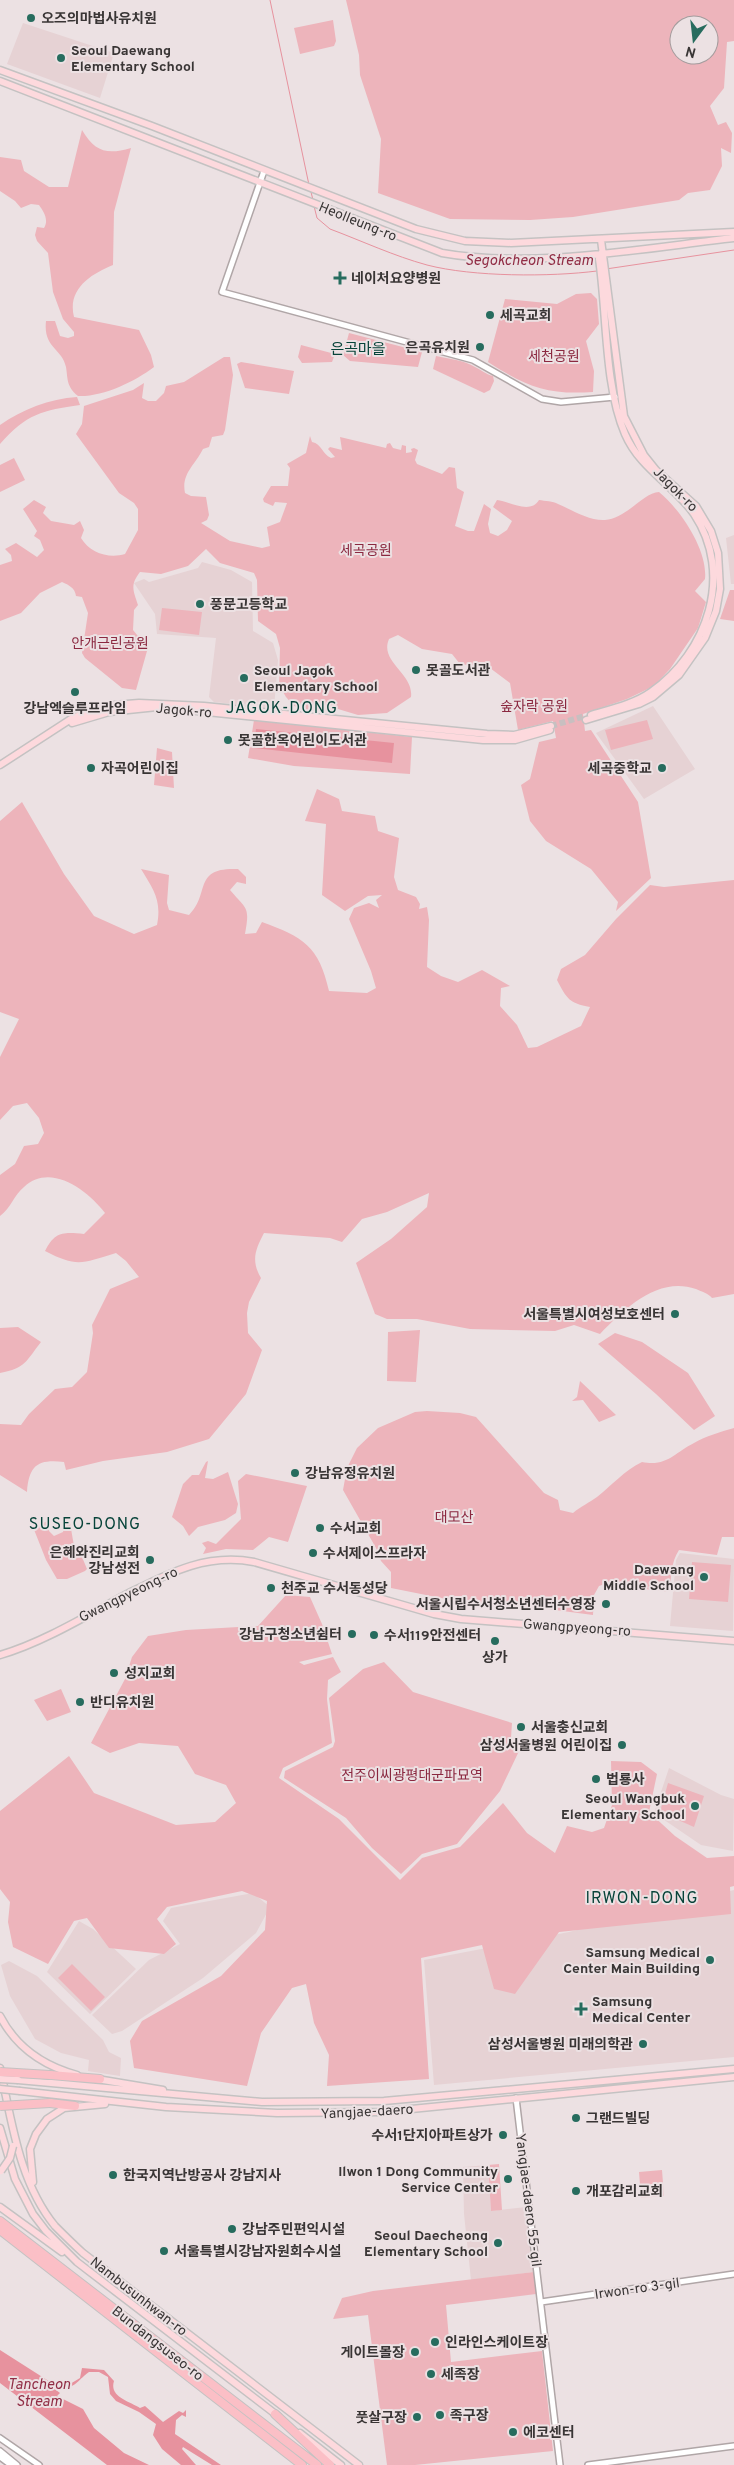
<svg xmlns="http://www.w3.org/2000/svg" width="734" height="2465" font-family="Overpass,'Noto Sans KR',sans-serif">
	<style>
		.built { fill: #e6d2d4 }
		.green { fill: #edb4bb; fill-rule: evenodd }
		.water { fill: #e7929e }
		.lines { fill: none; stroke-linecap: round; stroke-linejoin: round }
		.stream { stroke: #e7929e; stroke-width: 1 }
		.major-tunnel { stroke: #c8bfc0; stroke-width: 6; stroke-dasharray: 6 3; stroke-linecap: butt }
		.minor-casing { stroke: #b0a6a7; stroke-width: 8 }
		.major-casing { stroke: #c4c2c2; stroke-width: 9 }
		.highway-casing { stroke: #c4c2c2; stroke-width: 10 }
		.minor { stroke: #fff; stroke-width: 5 }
		.major { stroke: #fdd9dd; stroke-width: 6 }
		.highway { stroke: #fbbfc6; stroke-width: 8 }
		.major-bridge-casing { stroke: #c4c2c2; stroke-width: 9; stroke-linecap: butt }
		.highway-bridge-casing { stroke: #c4c2c2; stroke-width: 10; stroke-linecap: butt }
		.major-bridge { stroke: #fdd9dd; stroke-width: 6 }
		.highway-bridge { stroke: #fbbfc6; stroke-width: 8 }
		.poi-dot { fill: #276c5e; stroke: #ece1e3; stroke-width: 2 }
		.labels { text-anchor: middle; stroke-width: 4; stroke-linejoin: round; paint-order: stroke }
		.poi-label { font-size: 14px; font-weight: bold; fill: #393535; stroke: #ece1e3; text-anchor: start }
		.street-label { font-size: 14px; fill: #393535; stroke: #ece1e3 }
		.park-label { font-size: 14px; fill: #8b2840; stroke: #ece1e3 }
		.water-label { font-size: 15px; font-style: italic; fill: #912d45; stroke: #ece1e3 }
		.neighbourhood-label { font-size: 15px; fill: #074339; stroke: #ece1e3 }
		.quarter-label { font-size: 16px; letter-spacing: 1px; fill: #074339; stroke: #ece1e3 }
	</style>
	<rect width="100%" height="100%" fill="#ece1e3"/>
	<path class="built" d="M23,23L114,53L100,98L7,64Z
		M734,535V584H731L726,538Z
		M202,562L231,570L252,582L253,631L273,643L278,660L274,708L214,702L209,697L216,638L157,634L155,614L134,583L144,579L149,582L198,568Z
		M653,706L695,769L644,799L596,733Z
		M680,1553L734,1559L733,1631L670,1626L676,1560Z
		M669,1768L721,1795L734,1799L733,1851L701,1845L654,1813Z
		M734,1890V2057L434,2085L424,1960L569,1932Z
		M253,1893L270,1907L256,1933L203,1978L122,2031L112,2034L92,2015L149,1960L180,1944L163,1921L171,1908Z
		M79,1921L93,1929L136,1969L90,2014L47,1972Z
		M9,1961L37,1976L103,2040L109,2052L121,2058L120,2076L88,2071L89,2060L61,2053L35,2039L10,1996L1,1965Z
		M488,2165L491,2211L526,2207L534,2272L471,2280L464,2214L463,2167Z"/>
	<path class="green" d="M346,0H734V41L727,42L724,88L710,106L718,125L726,122L732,133L731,153L721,148L722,166L710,190L688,193L679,200L573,217L530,220L450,219L378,193L381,139L360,75L359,55ZM679,25H709V55H679Z
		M333,20L336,41L334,46L300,54L294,28Z
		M82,130C95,152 107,155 131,148L114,212L113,265C91,274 67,289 74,317L139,330L151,355L154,367C134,382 103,397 78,396C66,386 68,379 66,367C62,348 43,348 46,321H55L60,336L68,338L74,336V332L63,319L53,292L48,253L37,241L35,235L37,227L44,228C49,220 44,212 39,205L31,204L21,208L15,201L0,191V157L21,160L24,171L49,187H68Z
		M591,293L597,299L599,324L586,341L594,371L593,392C547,395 527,387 488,362L505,299L557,304L576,294Z
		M349,333L422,352L418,367L350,361L343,355Z
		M301,345L335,354L332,362L302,363L298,357Z
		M436,356C449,359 464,360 475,367C482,370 485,374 493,376L494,381L490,390L484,393L433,369Z
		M224,357H230L233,375L225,430L223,435L212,437L209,447L203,449C195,465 181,474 185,493L191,496L206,497L209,515L207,520L201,523L230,541L262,548L270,546L267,527L280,522L287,503L275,502L273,506L264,502L263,499L271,486H288L290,468L287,464L306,453L310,436L312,442C322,444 322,454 331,458L335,457L328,449L330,447L342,450L340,437L386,448L387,444L390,443L393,448L401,450L402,445L406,446V453L412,452L411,449L414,448L418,450L415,460L417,464L442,474L449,467L455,468L457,488L464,492L455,526L468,531H474L484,504L491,509L488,524L490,533L498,536L507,530L512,521L493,507L497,500C509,501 530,515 539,500C545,501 553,501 558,504C572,510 589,521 605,520C626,519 644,492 659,492C680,509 708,550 705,579L695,591L706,602L698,628L670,669L654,686L627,699L583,714L585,731L591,730L638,802L651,878L616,911L618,902L591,869L546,841L530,821L521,785L530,779L539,742L556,738L553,721L518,730L510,683L490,668L460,664L452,654L422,649L398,635L389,639C379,662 414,673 411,697L387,713L358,715L338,709L311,711L294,706L286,697L279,685L280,648L276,634L258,621L257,580L254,573L220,563L206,549L188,566L161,574L140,572C130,585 133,590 138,605L134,610L133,630L146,646L147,651L136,690L122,688L85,658L82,653L88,613L82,597L76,596C75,588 69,585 62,582L40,593L21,613L0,621V565L12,561L11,555L5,549L16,543L37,557L44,550L40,540L34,536L37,531L23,509L34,500L46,507L43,513L51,521L74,525L80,521L84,530L81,538C90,553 109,559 125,554L138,530V509L134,503L119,493L76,434L82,424L84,406L133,390L144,383L142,398L148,401H156L164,393L166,386L184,382Z
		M241,362L294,371L289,394L245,388L237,364Z
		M77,397L80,405C43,410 26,414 0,444V425C23,409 49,399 77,397Z
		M14,458L25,480L0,492V465Z
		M730,590H734V621L720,619Z
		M162,608L202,612L199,635L159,630Z
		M254,720L412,737L410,774L294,766L248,758Z
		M647,720L653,739L611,750L605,730Z
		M157,748L172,752L174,788L154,785Z
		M317,789L339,799L342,811L375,816L378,831L399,838L394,877L398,890L416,897L420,904L419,909L427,907L429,920L427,967L441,976L458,982L482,970L510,986L501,988L500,1006L517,1025L528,1048L537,1047L581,1026L590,1007C569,1003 567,999 557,980L561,969L585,955L616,919L650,885L664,887L734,880V1294L712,1298C708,1293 702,1292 696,1289C658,1276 625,1308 600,1334L574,1325L555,1331L470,1329L417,1319H387L375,1314L356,1263L391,1239L427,1207L429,1193L387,1212L362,1219L342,1242L330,1238L264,1233C255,1250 251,1261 261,1278L249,1302L247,1313L248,1333L262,1350L246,1394L209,1439L167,1452L103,1461L66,1470L64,1462C38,1459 29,1465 27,1492L0,1475V1424L21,1425L29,1414L55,1389L72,1387L87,1372L93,1333L92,1325L110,1289L139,1277L126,1261L116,1253C82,1263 78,1268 45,1251C55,1231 64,1232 84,1234L105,1213C88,1191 51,1162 24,1187C14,1195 11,1208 0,1216V1175L15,1164L24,1146L38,1144L44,1133L39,1118L27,1103L13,1106L0,1120V1057L19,1019L0,1012V821L22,802L64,874L94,916L134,934L157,925C162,900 153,889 141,869L169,875L167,903L169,910L189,915C211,893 192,867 238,869L246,877V884L237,882L230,890C247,910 250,906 245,934L256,933L262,922C303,937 319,946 329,991L367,993L376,988L371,971L349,919L354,908L369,903L379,908L376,900L382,895L368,896L345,911L322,895L326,824L305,821Z
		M18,1327L41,1342C26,1361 26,1368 0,1373V1328Z
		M420,1330L416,1382L387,1381L388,1332Z
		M615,1333L642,1342L688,1373L715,1416L694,1430L656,1394L598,1344Z
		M580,1381L616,1415L599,1422L583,1400L572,1401L577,1397Z
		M427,1411L460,1413L476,1417L544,1493L558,1500L560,1510L573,1513C581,1506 589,1503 597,1497C612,1485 624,1471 642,1462C667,1467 674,1453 694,1443C706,1436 720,1432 734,1428V1537H722L717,1555L679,1550C671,1562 671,1577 670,1592L605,1584L599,1586L594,1595L593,1615L540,1608L461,1602L391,1588V1572L381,1561L376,1548L343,1490L347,1468L357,1448L378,1428L415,1412Z
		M208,1461L205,1478L213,1479L228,1472L238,1504L236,1513L225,1520L198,1527L189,1536L183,1526L172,1517L183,1484L192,1475H199L206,1462Z
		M246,1474L307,1486L288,1542L269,1537L253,1550L226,1549L203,1554L206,1548L202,1543L208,1541L216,1544L241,1519L238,1481Z
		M48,1521L49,1531L54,1536L63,1532L66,1521L70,1523L74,1546L90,1550L82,1557L87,1569L85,1571L67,1579H57L46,1560L33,1527Z
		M692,1562L731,1565L728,1602L689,1599Z
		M286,1595L310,1597L322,1624L332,1654L299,1662L304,1665L333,1657L341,1672L328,1680L327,1699L332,1743L283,1768L279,1778L339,1819L400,1880L422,1858L460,1847L503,1803L527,1833L555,1853L567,1826L592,1832L604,1828L612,1805L611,1761L641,1762L657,1774L649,1812L675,1836L707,1858L734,1856V1886L730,1887L731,1914L559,1932L515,1994L494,1989L482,1945L421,1958L429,2079L327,2086L329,2055L314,2023L306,1984L292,1988L261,2033L247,2086L134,2068L130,2041L142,2021L221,1976L265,1930L267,1901L242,1891L167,1907L157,1919L176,1944L164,1954L109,1948L87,1918L74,1921L48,1964L13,1947L8,1922L10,1902L0,1889V1811L69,1756L94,1793L176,1825L215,1822L236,1803L226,1785L195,1774L178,1746L139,1743L110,1753L91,1743L125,1679L132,1657L148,1636L186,1630L258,1626Z
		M384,1662L413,1692L512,1723L511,1738L519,1751L500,1791L457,1844L422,1854L401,1874L372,1848L346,1818L284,1778L285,1771L333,1747L335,1741L329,1698L363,1669Z
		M61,1689L71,1712L47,1721L34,1700Z
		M668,1783L704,1796L694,1827L660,1812Z
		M72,1964L105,1997L91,2011L58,1978Z
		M499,2164L502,2210L491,2211L488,2165Z
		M662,2170L664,2196L641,2198L639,2172Z
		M534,2272L536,2294L446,2305L451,2362L542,2351L553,2451L415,2465H387L368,2315L333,2319L342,2298L373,2291Z"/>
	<path class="water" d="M256,729L394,743L392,763L254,748Z
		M0,2350L58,2387L70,2384L80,2378L82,2368L104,2370L114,2381C109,2397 129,2401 140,2408L145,2406L163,2422L179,2411L183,2413L186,2410V2417L182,2415L176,2420L175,2434L221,2465H212L183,2447L182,2449L196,2465H181L162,2449L153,2435L156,2424L139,2412L116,2401L110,2394L108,2377L99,2372H89C74,2383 78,2388 57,2387L56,2390L60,2393L57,2396L83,2409L94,2428L124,2453L149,2465H107L0,2383Z"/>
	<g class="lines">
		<path class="stream" d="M270,0L309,185
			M311,192L313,200
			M314,206L317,218L330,229C362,241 394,256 427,265C473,277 550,277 597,271
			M606,269L734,250"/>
		<path class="major-tunnel" d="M551,726L585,716"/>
		<defs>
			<path id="minor" d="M264,171L222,292L473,360L542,399L561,402L615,397
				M516,2098L560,2465
				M541,2302L734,2274
				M0,2438L39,2465
				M0,2451L17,2465
				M0,2457L11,2465
				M588,2465L734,2446"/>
			<path id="major" d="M0,70L152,126L416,229L465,241L511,243L734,232
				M0,81L442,253C530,269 645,248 734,238
				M591,715C611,709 634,704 651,692C708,652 734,574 694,514C674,485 640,469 625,434C604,385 607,312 599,259L602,252
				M586,720L639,704L653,697L679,675L705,638L716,611L720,589L718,553L711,531L696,506L656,470L644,455L624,416L601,240
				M72,723L109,712L157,707L483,740H515L550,730
				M0,765L74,717L114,705L139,703L204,706L487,734L514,735L551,726
				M0,1655C42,1643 88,1615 127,1594C169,1573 206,1553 254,1562L434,1614L461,1619L734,1641
				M0,2016C16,2047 44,2066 77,2075
				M0,2068C12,2122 19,2182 55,2226C64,2235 73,2244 83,2253L359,2465
				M97,2079L163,2090
				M18,2080L262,2102L384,2101L734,2069
				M20,2091L166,2107L277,2113L381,2112L734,2077
				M0,2128L15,2179L33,2214L46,2231L77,2262L278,2416
				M33,2182L30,2149L36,2134L47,2119L64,2108L105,2104
				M0,2207L62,2252
				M300,2433L341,2465"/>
			<path id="highway" d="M50,2075L100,2079
				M50,2103L75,2106
				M0,2221L317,2465
				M0,2230L302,2465
				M275,2414L330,2465"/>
		</defs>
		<use href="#minor" class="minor-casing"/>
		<use href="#major" class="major-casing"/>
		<use href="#highway" class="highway-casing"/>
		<use href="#minor" class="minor"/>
		<use href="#major" class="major"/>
		<use href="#highway" class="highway"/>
		<defs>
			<path id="major-bridge" d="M0,2079L18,2080
				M0,2089L20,2091
				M1,2171L10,2158L13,2146"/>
			<path id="highway-bridge" d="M0,2072L50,2075
				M0,2106L50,2103"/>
		</defs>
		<use href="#major-bridge" class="major-bridge-casing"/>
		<use href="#highway-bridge" class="highway-bridge-casing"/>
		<use href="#major-bridge" class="major-bridge"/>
		<use href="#highway-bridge" class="highway-bridge"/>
	</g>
	<g class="poi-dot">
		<circle cx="31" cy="18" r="5"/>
		<circle cx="61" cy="58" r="5"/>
		<path d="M337.5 270.5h5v5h5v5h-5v5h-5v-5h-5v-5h5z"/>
		<circle cx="490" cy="315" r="5"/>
		<circle cx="480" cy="347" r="5"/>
		<circle cx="200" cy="604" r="5"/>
		<circle cx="416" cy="670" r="5"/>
		<circle cx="244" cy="678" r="5"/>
		<circle cx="75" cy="692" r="5"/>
		<circle cx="228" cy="740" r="5"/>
		<circle cx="91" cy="768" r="5"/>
		<circle cx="662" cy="768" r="5"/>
		<circle cx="675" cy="1314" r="5"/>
		<circle cx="295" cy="1473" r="5"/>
		<circle cx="320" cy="1528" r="5"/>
		<circle cx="313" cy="1553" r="5"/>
		<circle cx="150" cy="1560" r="5"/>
		<circle cx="704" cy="1577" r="5"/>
		<circle cx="271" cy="1588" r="5"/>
		<circle cx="606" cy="1604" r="5"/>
		<circle cx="352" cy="1634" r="5"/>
		<circle cx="374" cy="1635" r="5"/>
		<circle cx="495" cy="1641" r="5"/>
		<circle cx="114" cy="1673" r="5"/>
		<circle cx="80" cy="1702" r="5"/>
		<circle cx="521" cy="1727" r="5"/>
		<circle cx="622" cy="1745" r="5"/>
		<circle cx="596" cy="1779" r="5"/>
		<circle cx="695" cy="1806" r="5"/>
		<circle cx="710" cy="1960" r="5"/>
		<path d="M578.5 2001.5h5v5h5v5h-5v5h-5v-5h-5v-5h5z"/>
		<circle cx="643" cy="2044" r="5"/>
		<circle cx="576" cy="2118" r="5"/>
		<circle cx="503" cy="2135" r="5"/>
		<circle cx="113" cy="2175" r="5"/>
		<circle cx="508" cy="2179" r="5"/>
		<circle cx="576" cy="2191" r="5"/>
		<circle cx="232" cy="2229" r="5"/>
		<circle cx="498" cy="2243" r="5"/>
		<circle cx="164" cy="2251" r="5"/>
		<circle cx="435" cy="2342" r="5"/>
		<circle cx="415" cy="2352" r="5"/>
		<circle cx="431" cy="2374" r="5"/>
		<circle cx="440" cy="2415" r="5"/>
		<circle cx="417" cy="2417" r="5"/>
		<circle cx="513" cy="2432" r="5"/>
	</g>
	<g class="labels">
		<g class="poi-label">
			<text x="41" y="23">오즈의마법사유치원</text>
			<text x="71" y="55">Seoul Daewang<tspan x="71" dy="16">Elementary School</tspan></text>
			<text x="351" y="283">네이처요양병원</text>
			<text x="500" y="320">세곡교회</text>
			<text x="470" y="352" text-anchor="end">은곡유치원</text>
			<text x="210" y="609">풍문고등학교</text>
			<text x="254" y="675">Seoul Jagok<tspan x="254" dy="16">Elementary School</tspan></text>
			<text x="426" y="675">못골도서관</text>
			<text x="75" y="713" text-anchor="middle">강남엑슬루프라임</text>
			<text x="238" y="745">못골한옥어린이도서관</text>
			<text x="101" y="773">자곡어린이집</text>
			<text x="652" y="773" text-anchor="end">세곡중학교</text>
			<text x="665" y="1319" text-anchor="end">서울특별시여성보호센터</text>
			<text x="305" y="1478">강남유정유치원</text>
			<text x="330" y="1533">수서교회</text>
			<text x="140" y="1557" text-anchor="end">은혜와진리교회<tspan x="140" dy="16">강남성전</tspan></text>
			<text x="323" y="1558">수서제이스프라자</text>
			<text x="694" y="1574" text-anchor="end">Daewang<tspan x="694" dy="16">Middle School</tspan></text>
			<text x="281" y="1593">천주교 수서동성당</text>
			<text x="596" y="1609" text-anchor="end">서울시립수서청소년센터수영장</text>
			<text x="342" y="1639" text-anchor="end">강남구청소년쉼터</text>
			<text x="384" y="1640">수서119안전센터</text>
			<text x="495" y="1662" text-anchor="middle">상가</text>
			<text x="124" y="1678">성지교회</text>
			<text x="90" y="1707">반디유치원</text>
			<text x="531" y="1732">서울충신교회</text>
			<text x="612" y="1750" text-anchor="end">삼성서울병원 어린이집</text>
			<text x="606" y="1784">법룡사</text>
			<text x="685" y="1803" text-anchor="end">Seoul Wangbuk<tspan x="685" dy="16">Elementary School</tspan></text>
			<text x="700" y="1957" text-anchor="end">Samsung Medical<tspan x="700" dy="16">Center Main Building</tspan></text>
			<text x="592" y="2006">Samsung<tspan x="592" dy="16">Medical Center</tspan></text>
			<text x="633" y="2049" text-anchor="end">삼성서울병원 미래의학관</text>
			<text x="586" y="2123">그랜드빌딩</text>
			<text x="493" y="2140" text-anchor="end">수서1단지아파트상가</text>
			<text x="498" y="2176" text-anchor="end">Ilwon 1 Dong Community<tspan x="498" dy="16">Service Center</tspan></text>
			<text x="123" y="2180">한국지역난방공사 강남지사</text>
			<text x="586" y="2196">개포감리교회</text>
			<text x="242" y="2234">강남주민편익시설</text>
			<text x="488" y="2240" text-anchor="end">Seoul Daecheong<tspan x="488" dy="16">Elementary School</tspan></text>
			<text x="174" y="2256">서울특별시강남자원회수시설</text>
			<text x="445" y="2347">인라인스케이트장</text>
			<text x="405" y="2357" text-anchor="end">게이트볼장</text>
			<text x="441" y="2379">세족장</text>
			<text x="450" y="2420">족구장</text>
			<text x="407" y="2422" text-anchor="end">풋살구장</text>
			<text x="523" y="2437">에코센터</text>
		</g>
		<g class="street-label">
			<text transform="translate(358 221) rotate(22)" y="5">Heolleung-ro</text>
			<text transform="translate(676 489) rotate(45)" y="5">Jagok-ro</text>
			<text transform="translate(184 710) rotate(5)" y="5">Jagok-ro</text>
			<text transform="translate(128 1594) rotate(-26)" y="5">Gwangpyeong-ro</text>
			<text transform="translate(577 1627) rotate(4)" y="5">Gwangpyeong-ro</text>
			<text transform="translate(367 2111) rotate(-3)" y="5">Yangjae-daero</text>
			<text transform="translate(529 2200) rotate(83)" y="5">Yangjae-daero 55-gil</text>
			<text transform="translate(637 2288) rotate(-8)" y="5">Irwon-ro 3-gil</text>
			<text transform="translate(139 2296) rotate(38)" y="5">Nambusunhwan-ro</text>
			<text transform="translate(158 2343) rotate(38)" y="5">Bundangsuseo-ro</text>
		</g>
		<g class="park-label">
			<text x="554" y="361">세천공원</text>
			<text x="366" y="555">세곡공원</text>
			<text x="110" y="648">안개근린공원</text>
			<text x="534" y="711">숲자락 공원</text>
			<text x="454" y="1522">대모산</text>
			<text x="412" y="1780">전주이씨광평대군파묘역</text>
		</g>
		<g class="water-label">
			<text x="529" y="265">Segokcheon Stream</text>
			<text x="39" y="2389">Tancheon<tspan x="39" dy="17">Stream</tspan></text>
		</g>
		<g class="neighbourhood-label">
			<text x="358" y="354">은곡마을</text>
		</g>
		<g class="quarter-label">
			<text x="282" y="713">JAGOK-DONG</text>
			<text x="85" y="1529">SUSEO-DONG</text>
			<text x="642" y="1903">IRWON-DONG</text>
		</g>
	</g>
	<g transform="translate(694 40) rotate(195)"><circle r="24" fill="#ece1e3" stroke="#a49c9d"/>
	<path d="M0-4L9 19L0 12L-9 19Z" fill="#276c5e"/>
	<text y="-8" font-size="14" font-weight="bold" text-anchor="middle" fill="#393535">N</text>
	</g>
</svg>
